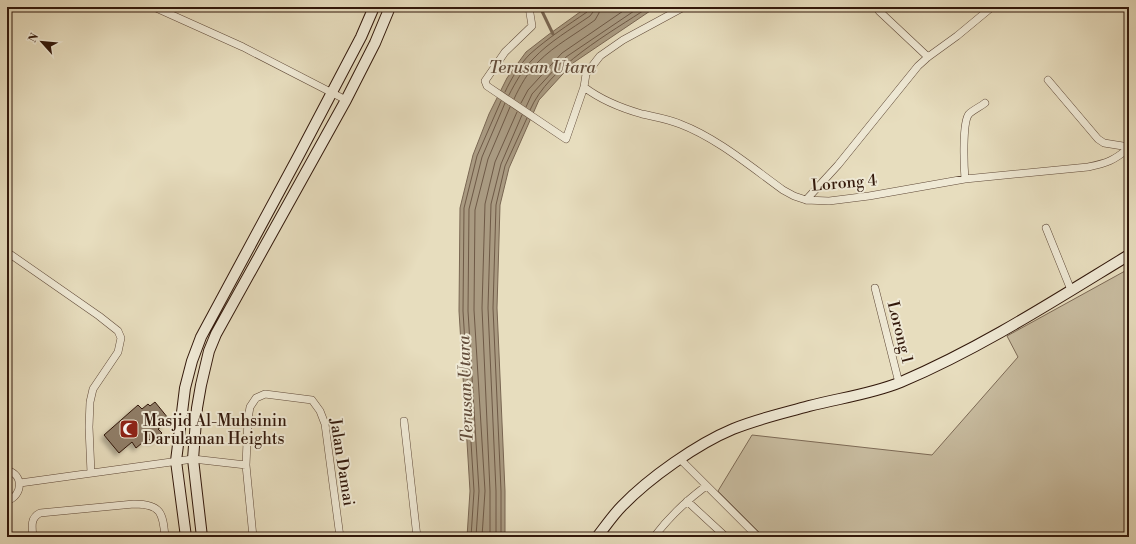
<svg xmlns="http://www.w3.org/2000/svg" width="1136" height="544" font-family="'Libre Bodoni',serif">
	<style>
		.green { fill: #c8bca0; stroke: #7d6a56 }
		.water { fill: #a99a81; stroke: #796652 }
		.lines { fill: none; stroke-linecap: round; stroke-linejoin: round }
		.shore { stroke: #6e5946; stroke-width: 1 }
		.stream { stroke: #796652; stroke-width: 3 }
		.building { fill: #907e68; stroke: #32180b; filter: url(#shadow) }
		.street-casing { stroke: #5f4938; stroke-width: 8 }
		.secondary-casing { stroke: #32180b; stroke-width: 12 }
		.street { stroke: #efe9d5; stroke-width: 7 }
		.secondary { stroke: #efe9d5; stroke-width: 10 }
		.labels { text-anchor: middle; stroke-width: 4; stroke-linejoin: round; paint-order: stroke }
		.street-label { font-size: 16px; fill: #32180b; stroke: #efe9d5 }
		.poi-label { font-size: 16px; fill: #32180b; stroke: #efe9d5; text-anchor: start }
		.water-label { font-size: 17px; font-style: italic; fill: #624c3a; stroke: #efe9d5 }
	</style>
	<defs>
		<filter id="shadow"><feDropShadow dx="-3.5" dy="3.5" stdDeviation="2" flood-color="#0004"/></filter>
	</defs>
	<rect width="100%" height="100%" fill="#e7ddbe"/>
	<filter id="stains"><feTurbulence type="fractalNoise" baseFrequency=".005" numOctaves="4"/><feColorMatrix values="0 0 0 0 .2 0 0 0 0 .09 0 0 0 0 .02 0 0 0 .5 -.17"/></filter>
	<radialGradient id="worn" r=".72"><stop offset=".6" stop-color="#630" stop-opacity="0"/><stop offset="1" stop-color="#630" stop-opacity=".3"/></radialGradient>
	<path class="green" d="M1125,271L1129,277V537H764L718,491L752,435L932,455L1018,357L1007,336Z"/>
	<path class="water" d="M587,7H656L573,63L539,100L509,168L500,205L497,308L505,491V537H467L470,491L459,311L460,208L473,155L489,114L507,78L526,52L548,35Z"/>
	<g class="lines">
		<path class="shore" d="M505,92C511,79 520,64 530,54C548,38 568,25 587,12L589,7
			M509,95C515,83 523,69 533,59C549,42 571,29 590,16L593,12L594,7
			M514,99C520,86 528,72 538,62C555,45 576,34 595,20L599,13L600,7
			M521,103L528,90L562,53L629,7
			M526,107L532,94L566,57L640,7
			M530,110C549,66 610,33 649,7
			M471,537L474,491L463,311L464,208L477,156L501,101
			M476,537L479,491L468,311L469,209L482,157L505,103
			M482,537L485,491L474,310L475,210L488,159L510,107
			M490,537V491L482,308L485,204L495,162L517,112
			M496,537V491L488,308L491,204L501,164L522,115
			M501,537V491L493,308L496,205L505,166L527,118"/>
		<path class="stream" d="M540,7L553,34"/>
	</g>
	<path class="building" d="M155,402L168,418L163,422L165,424L158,429L162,433L152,442L148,438L136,448L132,442L119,453L104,435L138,405L142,409L148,404L150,406Z"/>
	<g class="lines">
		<defs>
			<path id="street" d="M154,7L243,47L346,100
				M529,7L532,26L505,52L485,81L487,86L566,139L584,87L586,74L600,56L623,40L684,7
				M879,11L928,57
				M1048,80L1098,139L1104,143L1129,147
				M584,87C601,100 621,108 642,114C655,117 668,119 680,124C717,138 751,167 783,190L794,196L806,200L829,201L869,196L965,179L1088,167C1107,163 1113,161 1129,148
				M965,179C964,167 962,122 969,114C973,110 980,107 985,103
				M806,200L838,165L918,66L928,57L957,36L992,7
				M1046,228L1071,290
				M7,252L99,316L118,331L121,338L118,352L93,389L90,402L89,427L91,473
				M875,288L899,383
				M404,421L417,537
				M680,459L758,537
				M7,470C24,475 23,495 7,501
				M20,483L193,459L246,465
				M687,501L726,537
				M7,518L8,537
				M33,537C32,527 30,518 40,513L134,504C161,504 163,513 165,537
				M253,537L246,465L248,419L250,407L256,398L265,394L312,400L320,411L325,424L340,537
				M654,537C669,517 686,501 706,486"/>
			<path id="secondary" d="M186,537L176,461L185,388L192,361L201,337L299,155L361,37L374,7
				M202,537L193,459L197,408L201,385L209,351L216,334L346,100L375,43L390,7
				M597,537C605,527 613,515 622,506C649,478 697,444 733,429C757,419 784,413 809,406C840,398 872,394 901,382C981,348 1055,300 1129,255"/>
		</defs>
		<use href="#street" class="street-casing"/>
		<use href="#secondary" class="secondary-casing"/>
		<use href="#street" class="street"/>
		<use href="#secondary" class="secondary"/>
	</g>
	<defs>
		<symbol id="mosque-square" viewBox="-11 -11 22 22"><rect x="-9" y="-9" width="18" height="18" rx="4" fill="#8f2418" stroke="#efe9d5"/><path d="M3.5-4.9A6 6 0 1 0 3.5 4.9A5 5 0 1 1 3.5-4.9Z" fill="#fff"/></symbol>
	</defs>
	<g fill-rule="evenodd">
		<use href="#mosque-square" x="118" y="418" width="22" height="22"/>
	</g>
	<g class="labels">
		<g class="street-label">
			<text transform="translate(844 182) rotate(-5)" y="6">Lorong 4</text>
			<text transform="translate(901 332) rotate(76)" y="6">Lorong 1</text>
			<text transform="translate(343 462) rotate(81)" y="6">Jalan Damai</text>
		</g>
		<g class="poi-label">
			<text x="143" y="426">Masjid Al-Muhsinin<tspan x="143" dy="18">Darulaman Heights</tspan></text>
		</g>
		<g class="water-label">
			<text x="542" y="73">Terusan Utara</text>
			<text transform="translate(465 389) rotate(-92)" y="6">Terusan Utara</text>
		</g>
	</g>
	<rect width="1136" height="544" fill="none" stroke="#e7ddbe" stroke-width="24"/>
	<rect x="8" y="8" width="1120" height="528" fill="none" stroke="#32180b" stroke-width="2"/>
	<rect x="12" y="12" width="1112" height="520" fill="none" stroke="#32180b"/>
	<g transform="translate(42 42) rotate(297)" stroke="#efe9d5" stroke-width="3" paint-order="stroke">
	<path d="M0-3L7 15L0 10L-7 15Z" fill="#32180b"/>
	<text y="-6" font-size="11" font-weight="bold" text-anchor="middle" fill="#32180b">N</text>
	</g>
	<rect width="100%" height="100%" filter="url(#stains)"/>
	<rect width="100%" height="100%" fill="url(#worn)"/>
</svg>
